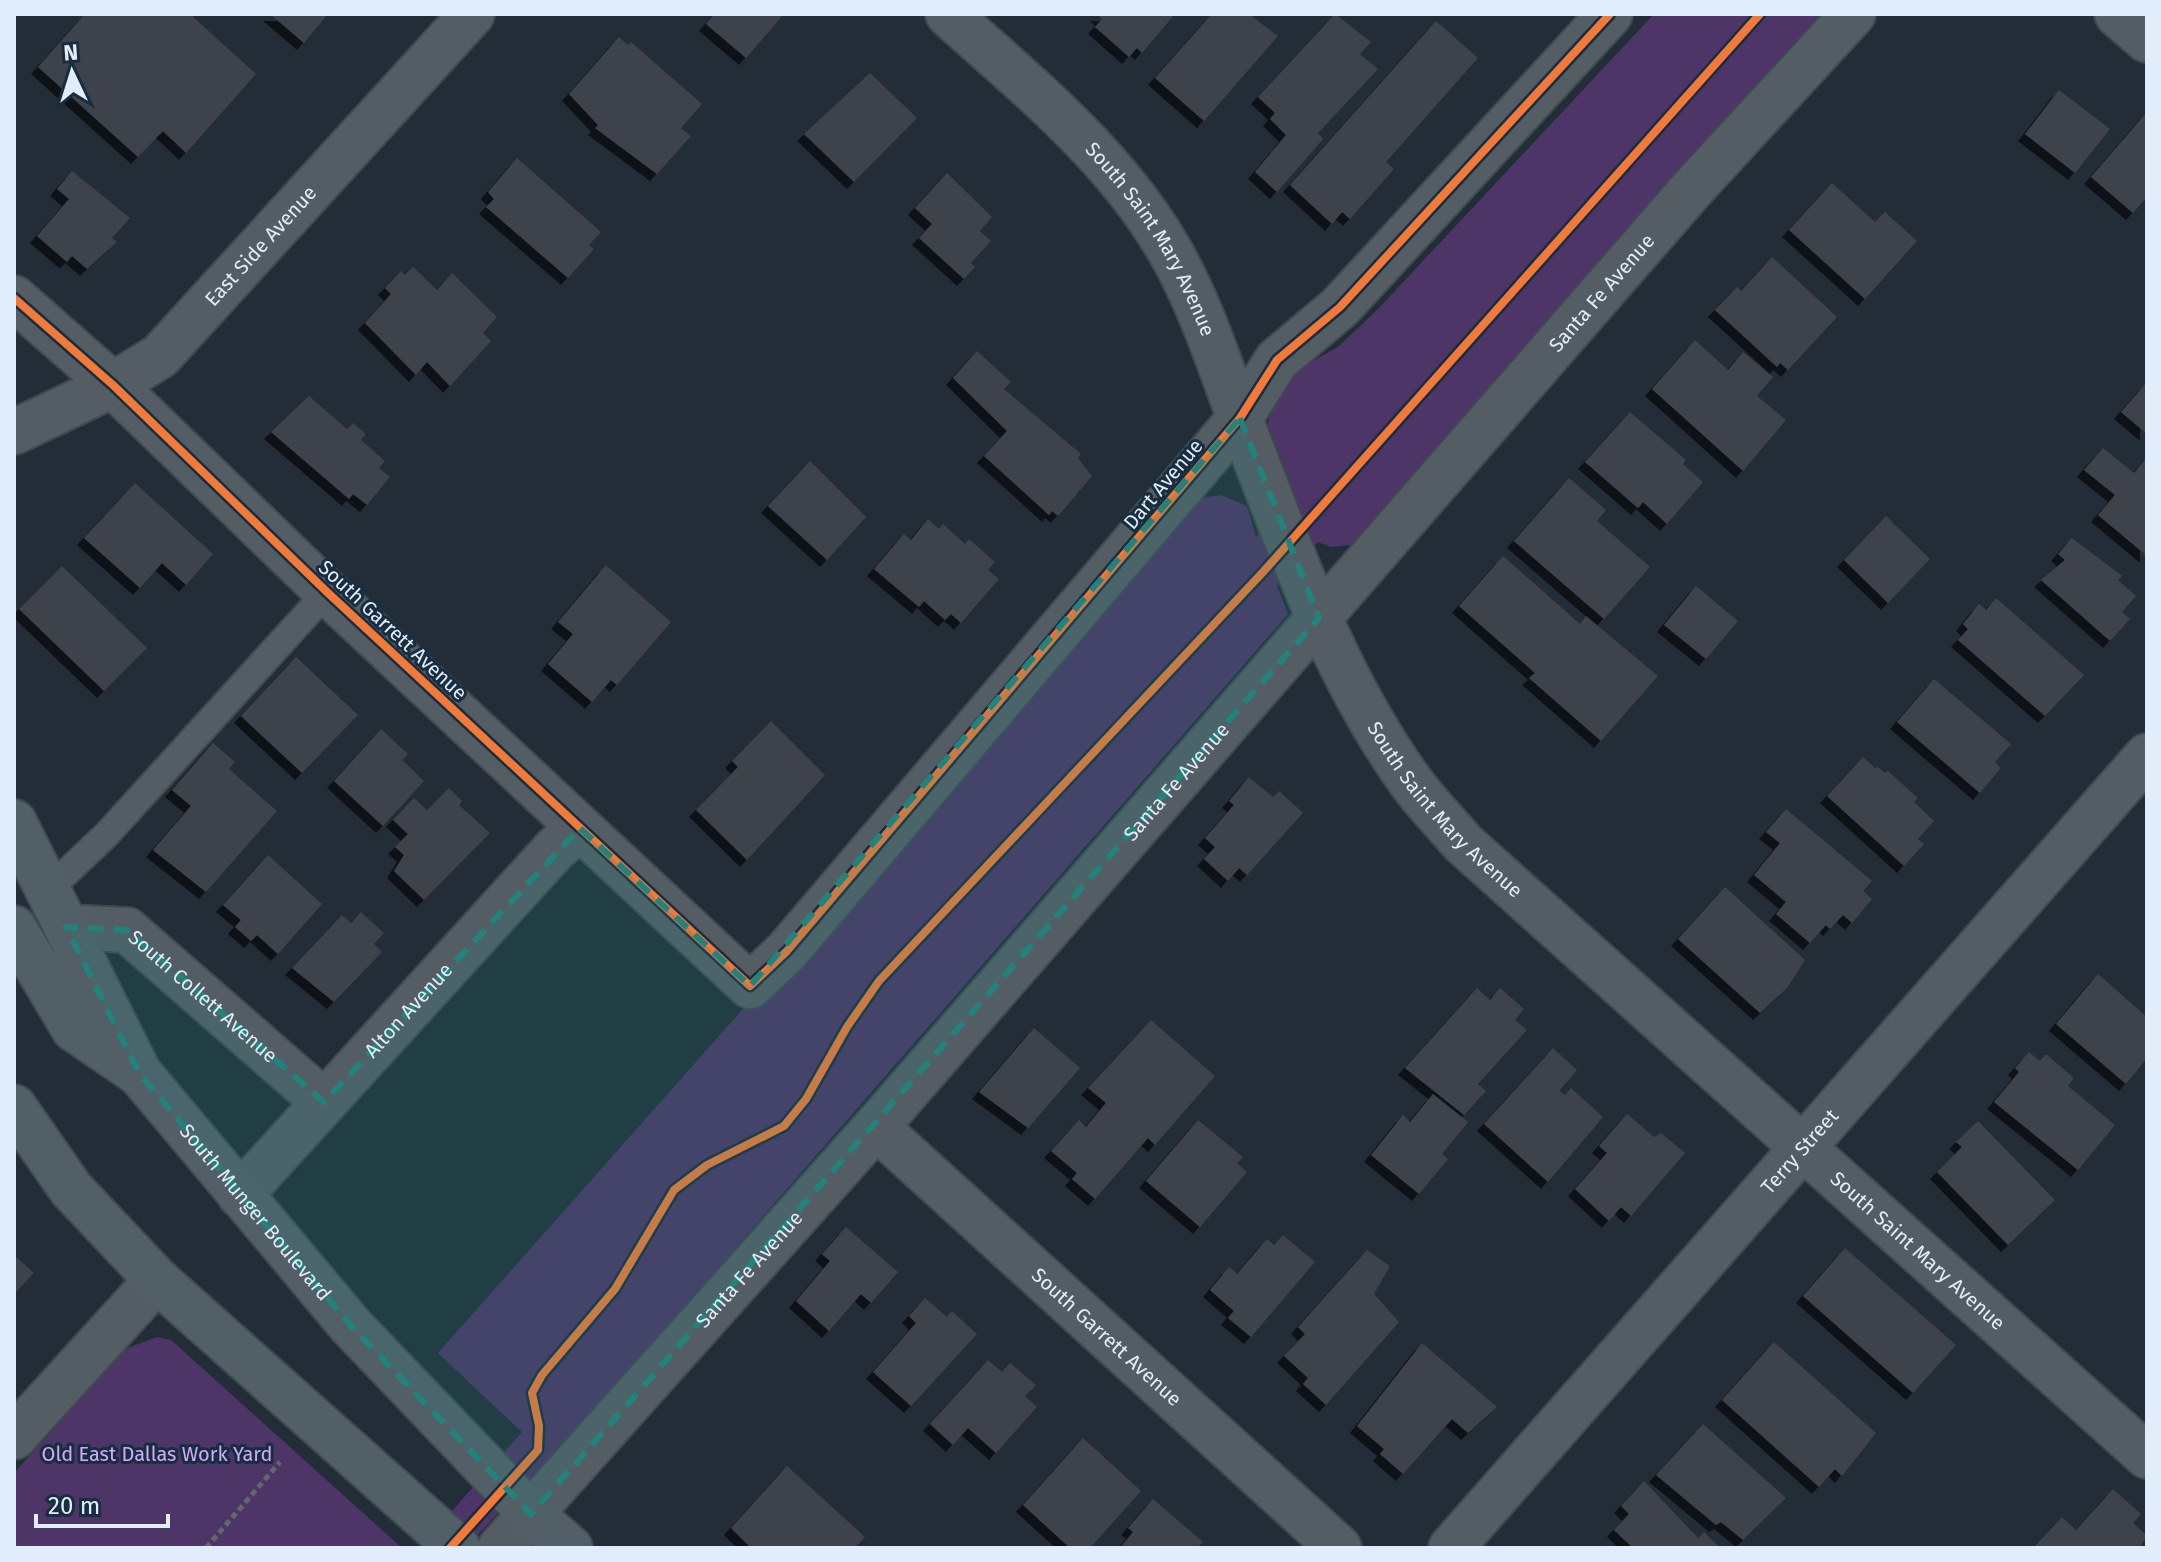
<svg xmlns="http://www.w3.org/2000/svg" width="2161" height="1562" font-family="'Fira Sans',sans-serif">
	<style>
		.green { fill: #4d3567 }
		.building { fill: #3d424c; filter: url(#shadow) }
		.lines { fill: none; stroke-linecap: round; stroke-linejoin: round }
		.lane-casing { stroke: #3f4952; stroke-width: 30 }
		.street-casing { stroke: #3f4952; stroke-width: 48 }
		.secondary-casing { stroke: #3f4952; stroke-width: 48 }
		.path { stroke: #60676e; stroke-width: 5; stroke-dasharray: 6 4; stroke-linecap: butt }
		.lane { stroke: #545d64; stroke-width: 26 }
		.street { stroke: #545d64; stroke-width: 44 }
		.secondary { stroke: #525f67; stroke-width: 44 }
		.cycleway-casing { stroke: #192d40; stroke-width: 13 }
		.cycleway { stroke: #f17a3a; stroke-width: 8 }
		.marked { fill: #24827c; fill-opacity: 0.2; stroke: #24827c; stroke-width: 6; stroke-dasharray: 16 10; stroke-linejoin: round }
		.labels { text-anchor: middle; stroke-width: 6; stroke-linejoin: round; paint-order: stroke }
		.street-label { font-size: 20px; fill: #e1edfa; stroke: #192d40 }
		.park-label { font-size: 20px; fill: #d2abf8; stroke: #192d40 }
	</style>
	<defs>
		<filter id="shadow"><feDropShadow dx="-7" dy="7" stdDeviation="0" flood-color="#0009"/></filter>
	</defs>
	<rect width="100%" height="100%" fill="#222d37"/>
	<path class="green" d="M1654,14H1824L1358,544L1331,547L1318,542L1277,586L1288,614L616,1385L466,1548H419L522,1432L438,1353L1195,499L1221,495L1247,506L1256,537L1293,495L1268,425L1272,393L1299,368L1338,347L1378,309Z
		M157,1337L171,1340L402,1548H14V1473L125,1349Z"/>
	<path class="building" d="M85,14H190L256,74L186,153L163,131L138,157L38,67Z
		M270,14H328L304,43Z
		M715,14H784L746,58L706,24Z
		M1097,14H1175L1142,53L1137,48L1129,57L1095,27L1102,19Z
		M1212,14H1249L1278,36L1204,121L1155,78Z
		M1335,14L1371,42L1360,54L1378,69L1318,133L1323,139L1277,192L1255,172L1286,135L1270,119L1275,113L1258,97Z
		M1436,21L1478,58L1386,162L1394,169L1350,219L1342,212L1332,224L1290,185Z
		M619,37L628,45L631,42L702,104L681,128L691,136L657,174L595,128L598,125L569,94Z
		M870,73L917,118L854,182L804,134Z
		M2059,90L2110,129L2075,173L2025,134Z
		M2147,112V197L2133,213L2091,177Z
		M517,158L601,232L589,245L594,249L568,278L486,207L494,199L488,192Z
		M72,171L130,218L112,238L117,242L87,269L72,256L67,262L37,236L69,199L57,189Z
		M947,173L992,217L980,231L991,241L971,263L975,267L964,279L919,238L932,224L915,208Z
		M1832,183L1875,222L1885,212L1917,241L1865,299L1789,230Z
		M1772,257L1837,317L1788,370L1780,363L1777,367L1715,310L1737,287L1741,291Z
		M413,267L437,290L452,273L497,317L483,333L491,341L450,386L427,362L416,375L365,323L391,294L385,288L401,271L405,275Z
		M1695,340L1728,370L1743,352L1773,377L1757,396L1786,420L1743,471L1652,389Z
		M977,351L1011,382L1004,389L1081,454L1078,458L1092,476L1058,516L1052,511L1049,515L984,456L1007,431L953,378Z
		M2147,382V434L2121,412Z
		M309,396L347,429L353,423L366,434L361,440L385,461L379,468L390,477L367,505L353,494L349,499L271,432Z
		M1630,412L1686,460L1683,464L1703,482L1667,524L1643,502L1638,508L1585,462Z
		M2103,448L2134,473L2145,460L2147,462V556L2098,515L2115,495L2084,470Z
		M810,461L866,517L827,560L768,506Z
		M1569,478L1606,510L1597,521L1650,567L1604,619L1514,541Z
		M135,483L213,554L186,585L162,563L140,588L84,538Z
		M1886,516L1930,559L1888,603L1844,560Z
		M928,519L939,529L943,524L965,544L969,539L995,562L988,570L999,579L961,623L951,614L945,620L924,601L919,607L874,569L904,534L911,540Z
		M2072,538L2122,576L2118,580L2136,596L2122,612L2130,619L2110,641L2041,580L2065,560L2058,554Z
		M1503,556L1580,624L1586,616L1658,676L1601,741L1529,678L1535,673L1459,606Z
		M606,565L671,622L617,685L611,680L592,702L548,664L573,634L558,622Z
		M62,566L147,648L104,691L19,609Z
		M1696,586L1738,621L1706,659L1664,625Z
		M1996,598L2084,675L2045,716L1958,640L1968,629L1963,624L1979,604L1986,610Z
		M296,657L358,715L302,773L241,716Z
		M1934,679L2011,744L1995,762L2001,768L1980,793L1897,722Z
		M771,721L825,775L747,860L696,810L738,767L732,761Z
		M381,729L408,754L402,760L424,781L383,826L334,781Z
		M213,743L235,762L229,769L277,811L206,892L153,850L191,806L172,790Z
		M1863,757L1876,769L1877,766L1885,773L1888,771L1918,798L1914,802L1934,821L1918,839L1924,844L1904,866L1827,796Z
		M1249,777L1273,797L1279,791L1303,813L1247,875L1239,868L1228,881L1204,859L1215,847L1205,838L1234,805L1229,801Z
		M449,788L462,801L459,805L490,833L424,900L394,871L404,855L395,847L408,834L393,820L414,798L427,810Z
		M1786,809L1872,881L1863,891L1872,899L1852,923L1843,915L1830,929L1826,925L1810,943L1776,914L1786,902L1754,875L1780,843L1766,832Z
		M268,855L322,904L278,954L257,935L251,941L235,927L241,920L223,905Z
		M1725,887L1805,960L1787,988L1760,1013L1678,939Z
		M361,912L384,933L374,944L382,952L334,1002L292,968L342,915L351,923Z
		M2098,974L2147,1017V1058L2126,1084L2056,1024Z
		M1477,988L1490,1000L1500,988L1524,1009L1515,1020L1527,1030L1478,1084L1486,1091L1464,1115L1405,1068Z
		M1151,1020L1215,1076L1155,1145L1148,1138L1095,1199L1072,1179L1077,1173L1051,1151L1079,1120L1086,1127L1106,1103L1088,1088Z
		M1034,1028L1080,1068L1028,1128L979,1092Z
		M1553,1048L1577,1070L1559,1091L1565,1095L1571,1088L1603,1117L1548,1182L1484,1124Z
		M2029,1052L2040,1061L2046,1054L2074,1078L2068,1086L2115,1125L2078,1170L1994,1102L2019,1072L2015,1068Z
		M1433,1094L1468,1122L1442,1154L1448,1159L1419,1194L1371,1155L1403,1115L1410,1122Z
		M1627,1114L1654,1137L1661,1133L1685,1153L1631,1216L1621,1207L1609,1221L1575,1189L1607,1153L1599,1146Z
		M1198,1120L1243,1157L1237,1163L1247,1172L1200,1227L1146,1181Z
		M1978,1121L2055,1200L2008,1245L1937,1172L1962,1147L1956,1142Z
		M846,1227L898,1272L871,1303L861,1294L829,1331L796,1301L830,1261L822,1254Z
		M1283,1235L1315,1262L1251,1337L1228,1318L1234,1311L1210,1290L1229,1267L1237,1274L1267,1239L1274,1245Z
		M1845,1248L1956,1345L1913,1393L1803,1296Z
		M1367,1250L1390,1266L1374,1294L1399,1322L1326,1405L1303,1384L1308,1378L1284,1356L1305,1334L1298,1327Z
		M14,1255L34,1273L14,1294Z
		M925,1298L947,1317L952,1311L977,1334L911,1406L873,1372L916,1323L909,1316Z
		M1774,1342L1876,1433L1842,1476L1835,1469L1819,1487L1722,1400Z
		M1422,1343L1497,1407L1468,1433L1452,1419L1403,1474L1380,1454L1384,1449L1357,1426Z
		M988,1360L1002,1372L1010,1363L1036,1385L1025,1396L1037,1407L996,1453L968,1428L953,1445L930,1424Z
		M1703,1424L1786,1498L1743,1540L1721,1522L1716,1525L1656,1475Z
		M1083,1438L1141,1491L1090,1548H1070L1023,1505Z
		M787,1466L865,1537L855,1548H751L731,1528Z
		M1644,1481L1698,1538L1704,1532L1720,1548H1633L1614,1530L1629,1514L1621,1506Z
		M2113,1489L2141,1514L2133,1523L2147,1536L2139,1548H2033L2062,1517L2076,1530Z
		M1153,1499L1203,1542L1197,1548H1120L1133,1532L1128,1528Z"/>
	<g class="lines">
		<defs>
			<path id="lane" d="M48,890L108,833L327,592"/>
			<g id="street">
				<path id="s1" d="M948,14C1031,89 1122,161 1176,262C1204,314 1221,369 1242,424C1289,545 1332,671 1408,778C1424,801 1445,822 1463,843L2147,1456"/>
				<path d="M2117,14L2147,40"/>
				<path d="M14,298L113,385L327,592L750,986L787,951L1240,418L1277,360L1340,307L1610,14"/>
				<path id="s2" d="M14,432L113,385L160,356L472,14"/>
				<path id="s3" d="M66,927L127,930L324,1102"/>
				<path id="s4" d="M876,1127L1339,1548"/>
				<path id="s5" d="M240,1195L556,848L580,828"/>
				<path d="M14,1437L157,1280"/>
				<path id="s6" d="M500,1548L876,1127L1691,190L1853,14"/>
				<path id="s7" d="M1451,1548L2147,756"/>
			</g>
			<g id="secondary">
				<path id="s8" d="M14,822L139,1073L351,1326L531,1514L570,1548"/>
				<path d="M14,928L74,1029L137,1072"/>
				<path d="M14,1107L71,1189L157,1280L458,1548"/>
			</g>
		</defs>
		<use href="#lane" class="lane-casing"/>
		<use href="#street" class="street-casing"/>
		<use href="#secondary" class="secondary-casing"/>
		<path class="path" d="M206,1548L280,1462"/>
		<use href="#lane" class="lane"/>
		<use href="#street" class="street"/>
		<use href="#secondary" class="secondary"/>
		<defs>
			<path id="cycleway" d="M14,298L113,385L327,592L750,986L787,951L1240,418L1277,360L1340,307L1610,14
				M450,1548L538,1450L539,1426L532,1393L542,1375L615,1289L674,1190L707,1165L784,1126L806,1099L847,1027L879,981L1263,572L1760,14"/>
		</defs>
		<use href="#cycleway" class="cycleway-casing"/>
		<use href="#cycleway" class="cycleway"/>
	</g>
	<path class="marked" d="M1240,418L1319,618L531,1514L351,1326L139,1073L66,927L127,930L324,1102L580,828L750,986Z"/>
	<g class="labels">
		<g class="street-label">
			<text dy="7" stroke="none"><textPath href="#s1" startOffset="306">South Saint Mary Avenue</textPath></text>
			<text dy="7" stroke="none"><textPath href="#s2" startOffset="314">East Side Avenue</textPath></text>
			<text dy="7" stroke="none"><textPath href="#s6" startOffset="1670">Santa Fe Avenue</textPath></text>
			<text transform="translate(1163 484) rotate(-50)" y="7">Dart Avenue</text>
			<text transform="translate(393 630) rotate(43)" y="7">South Garrett Avenue</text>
			<text dy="7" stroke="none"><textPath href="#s6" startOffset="1022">Santa Fe Avenue</textPath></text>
			<text dy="7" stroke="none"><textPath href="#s1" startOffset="954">South Saint Mary Avenue</textPath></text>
			<text dy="7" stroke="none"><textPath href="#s3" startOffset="162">South Collett Avenue</textPath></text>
			<text dy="7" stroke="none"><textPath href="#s5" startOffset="250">Alton Avenue</textPath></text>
			<text dy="7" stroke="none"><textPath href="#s7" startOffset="528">Terry Street</textPath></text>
			<text dy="7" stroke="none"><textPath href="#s8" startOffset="462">South Munger Boulevard</textPath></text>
			<text dy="7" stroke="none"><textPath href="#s1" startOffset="1602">South Saint Mary Avenue</textPath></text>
			<text dy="7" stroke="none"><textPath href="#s6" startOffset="374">Santa Fe Avenue</textPath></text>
			<text dy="7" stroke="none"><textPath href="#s4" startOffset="312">South Garrett Avenue</textPath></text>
		</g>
		<g class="park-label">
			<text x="157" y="1461">Old East Dallas Work Yard</text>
		</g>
	</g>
	<rect width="2161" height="1562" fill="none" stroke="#e1edfa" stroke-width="32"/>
	<g transform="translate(72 72) rotate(356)" stroke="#192d40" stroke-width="6" paint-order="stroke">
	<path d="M0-6L14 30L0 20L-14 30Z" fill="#e1edfa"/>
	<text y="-12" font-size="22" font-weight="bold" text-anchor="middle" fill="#e1edfa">N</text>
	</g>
	<path d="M36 1514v12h132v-12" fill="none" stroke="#e1edfa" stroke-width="4"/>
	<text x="48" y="1514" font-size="24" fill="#e1edfa" stroke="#192d40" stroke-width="6" paint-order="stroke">20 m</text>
</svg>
